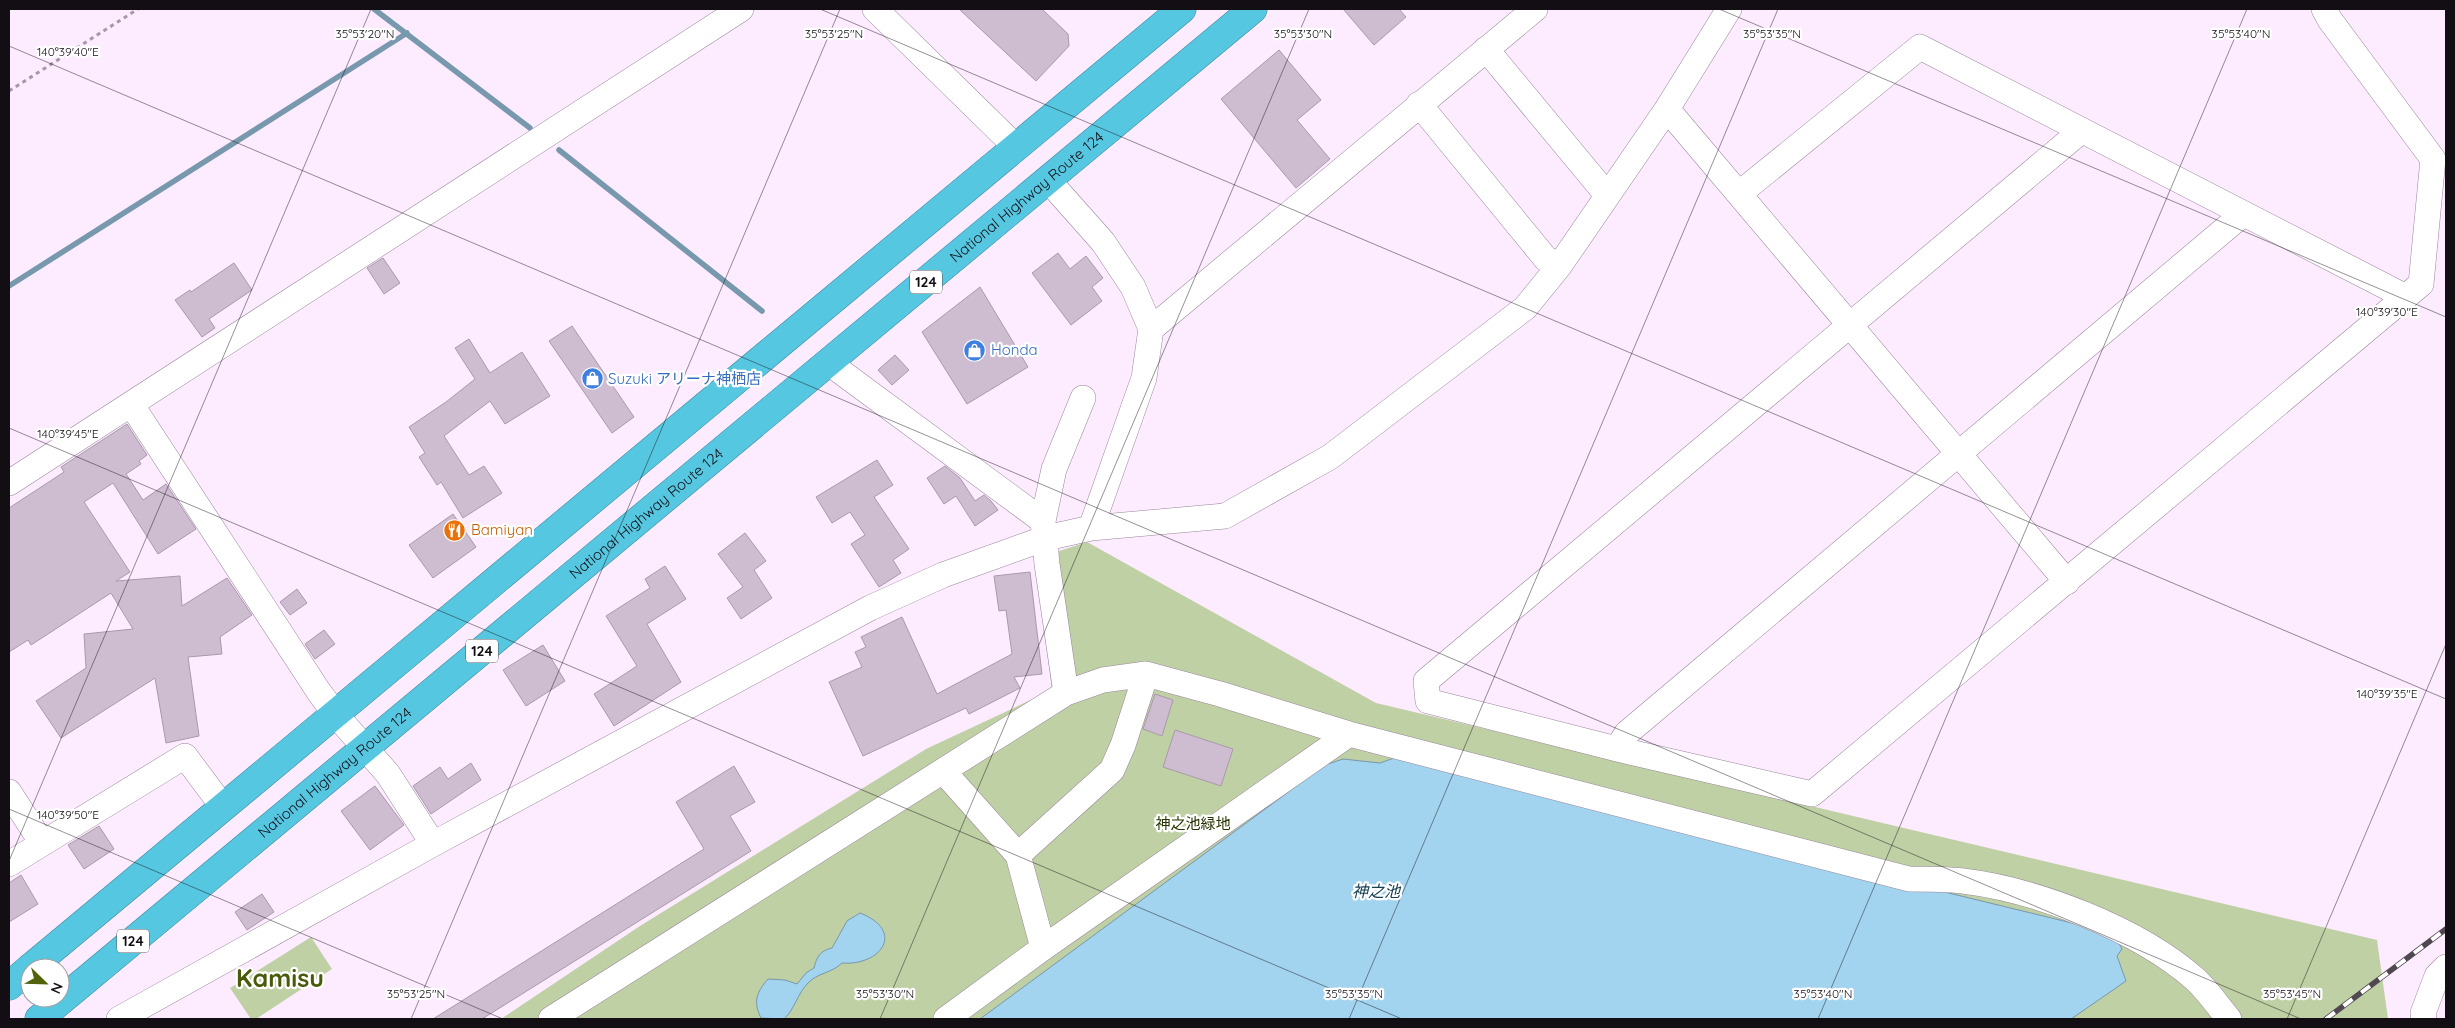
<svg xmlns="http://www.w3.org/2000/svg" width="2455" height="1028" font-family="Quicksand,'Noto Sans JP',sans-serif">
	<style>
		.green { fill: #bfd0a5 }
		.water { fill: #a2d3ef; stroke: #7798ad }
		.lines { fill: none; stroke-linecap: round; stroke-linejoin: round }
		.stream { stroke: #7798ad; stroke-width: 5.5 }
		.building { fill: #cebdd0; stroke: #a999ab }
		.minor-casing { stroke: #978799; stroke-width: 26 }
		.highway-casing { stroke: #3f8699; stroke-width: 29 }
		.path { stroke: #a598a7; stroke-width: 3; stroke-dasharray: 4 4; stroke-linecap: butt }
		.minor { stroke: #fff; stroke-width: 25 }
		.highway { stroke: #56c7e1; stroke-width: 28 }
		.rail-casing { stroke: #504751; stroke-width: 5.5 }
		.rail { stroke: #fff; stroke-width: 4; stroke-dasharray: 11; stroke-linecap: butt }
		.ticks { fill: none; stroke: #130d14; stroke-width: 1; stroke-opacity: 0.45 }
		.labels { text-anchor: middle; stroke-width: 4.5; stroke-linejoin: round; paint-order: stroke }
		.shield { fill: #fff; stroke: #5a565a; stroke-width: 1 }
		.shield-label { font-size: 14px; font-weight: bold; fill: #130d14 }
		.street-label { font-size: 15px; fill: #130d14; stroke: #fff }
		.shop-label { font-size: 15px; fill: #366cbe; stroke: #fff; text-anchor: start }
		.food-label { font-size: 15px; fill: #c56008; stroke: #fff; text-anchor: start }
		.park-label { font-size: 15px; fill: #263501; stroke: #fff }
		.water-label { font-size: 16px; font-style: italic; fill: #184054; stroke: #fff }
		.town-label { font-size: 25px; font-weight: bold; fill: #4a5a0b; stroke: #fff }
		.ticks-label { font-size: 12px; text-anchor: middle; fill: #130d14; stroke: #fff; stroke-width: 4.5; stroke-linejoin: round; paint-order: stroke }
	</style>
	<rect width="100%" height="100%" fill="#fdebff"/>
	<path class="green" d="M1087,542L1376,703L2377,940L2388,1019H501L640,926L926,749L1052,690L1035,559Z
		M311,937L332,969L256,1019H251L230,988Z"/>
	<path class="water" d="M1394,758L2113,933L2122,949L2117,956L2126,981L2071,1019H980L1325,765L1343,759L1380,763Z
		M860,913C906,931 881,966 842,963C832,973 817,973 808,983C797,994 795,1009 784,1019L761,1018C753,1002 756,993 768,979L785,980L797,984L806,973L814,968C817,956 820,951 832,948L847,921Z"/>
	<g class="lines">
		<path class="stream" d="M374,9L530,128
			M559,150L762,311
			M9,286L407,33"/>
	</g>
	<path class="building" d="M959,9H1042L1068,34L1069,46L1036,81Z
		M1343,9H1399L1406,17L1374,45Z
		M1279,50L1321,100L1297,120L1330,159L1296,188L1221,99Z
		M1058,253L1070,269L1086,256L1103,278L1092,287L1102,301L1071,325L1032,273Z
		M383,258L400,283L384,294L367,268Z
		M234,263L252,290L209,319L215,328L202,337L175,300L190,290L191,292Z
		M980,287L1028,367L967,404L922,332Z
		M572,326L634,417L612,433L549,341Z
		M469,339L490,373L522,352L550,396L505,424L490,401L444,436L469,475L484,466L502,493L463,518L441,482L437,485L419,457L425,453L409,427L446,402L475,379L455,348Z
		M895,355L909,370L892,385L878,370Z
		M127,424L147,455L139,461L141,464L126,474L143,500L166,484L196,529L158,554L113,483L84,502L130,572L116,581L180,576L182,606L227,578L252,615L220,637L222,654L188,657L199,736L166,743L155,678L61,738L36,701L86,668L84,634L133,629L111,593L31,645L28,640L9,652V508L64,472L61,467Z
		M877,460L893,485L874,497L909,549L893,560L901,573L879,587L851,544L865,535L850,512L832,523L816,497Z
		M945,466L960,478L975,501L984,495L991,501L998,510L975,526L956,496L944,504L927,478Z
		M453,514L476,547L433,578L409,545Z
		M745,533L766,561L754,570L772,598L741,619L727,598L743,587L718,554Z
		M665,566L686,599L647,624L681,682L614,726L594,694L637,666L606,616L650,588L645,579Z
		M1030,572L1042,674L1014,677L1020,688L969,714L966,708L863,756L829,682L862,667L855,652L866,647L861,637L902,617L937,694L1012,654L1006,610L999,611L994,576Z
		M297,589L307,603L290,615L280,602Z
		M324,630L335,644L315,659L305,644Z
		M543,645L565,681L526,706L503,670Z
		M1155,694L1173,700L1162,736L1143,729Z
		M1175,730L1233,749L1221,786L1163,767Z
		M471,763L481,780L431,814L413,786L440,767L448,779Z
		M734,766L755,802L730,816L751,851L482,1019H433L704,849L676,802Z
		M375,786L404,825L370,850L341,811Z
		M99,826L114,849L84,869L68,845Z
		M21,875L38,904L9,922V883Z
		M262,894L274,912L247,930L235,912Z"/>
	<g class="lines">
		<defs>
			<path id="minor" d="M875,9L1016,147
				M1486,49L1607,195
				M1419,104L1546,259L1560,265
				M1667,109L2067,582
				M2081,131L1426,681L1428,701L1617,749L1812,794L2421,284L2433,159L2330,20L2324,9
				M1048,180L1103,242L1133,287L1151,329L1144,378L1091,528
				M1740,193L1920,47L2404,296
				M1151,329L1535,9
				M829,363L1043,521L1047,564L1066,693
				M131,404L319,692L336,715L388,774L433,844
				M9,483L741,9
				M1043,521L1054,469L1083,398
				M1617,749L1627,733L2243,214
				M944,772L1018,855L1043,948
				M9,792L42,843
				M1018,855L1112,770L1123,745L1146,674
				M9,864L185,756L223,807
				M119,1019L433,844L870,608L943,575L1046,538L1091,528L1225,516L1330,457L1525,308L1560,265L1667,109L1729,9
				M551,1019L1066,693L1103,680L1146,674L1220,694L1349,734L1909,879C1927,879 1945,879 1963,881C2037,890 2138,929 2195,979C2207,990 2218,1006 2229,1019
				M946,1019L1043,948L1349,734
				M2424,1019L2423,1013L2437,976L2446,967"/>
			<g id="highway">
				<path d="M30,968L1182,9"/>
				<path d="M9,986L30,968"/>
				<path id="s1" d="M39,1019L1253,9"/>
			</g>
		</defs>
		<use href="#minor" class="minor-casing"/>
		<use href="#highway" class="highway-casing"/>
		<path class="path" d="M9,91L138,9"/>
		<use href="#minor" class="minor"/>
		<use href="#highway" class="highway"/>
		<defs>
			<path id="rail" d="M2326,1019L2446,929"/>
		</defs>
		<use href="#rail" class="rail-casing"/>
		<use href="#rail" class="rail"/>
	</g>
	<path class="ticks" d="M820,9L2446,699M1719,9L2446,317M9,46L2301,1019M9,428L1402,1019M9,809L503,1019M9,861L371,9M411,1019L840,9M880,1019L1309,9M1349,1019L1778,9M1818,1019L2247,9M2287,1019L2446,644"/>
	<defs>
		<symbol id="shop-disc" viewBox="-11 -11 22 22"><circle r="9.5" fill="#3f7fe0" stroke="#fff"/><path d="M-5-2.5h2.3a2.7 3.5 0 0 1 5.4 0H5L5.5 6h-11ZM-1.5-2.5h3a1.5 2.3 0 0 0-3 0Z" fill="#fff"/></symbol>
		<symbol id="restaurant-disc" viewBox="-11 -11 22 22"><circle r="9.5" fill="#e8710a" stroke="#fff"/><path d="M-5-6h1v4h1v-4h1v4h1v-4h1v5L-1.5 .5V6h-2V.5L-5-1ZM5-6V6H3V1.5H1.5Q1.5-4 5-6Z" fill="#fff"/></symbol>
	</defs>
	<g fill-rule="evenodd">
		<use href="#shop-disc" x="962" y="338" width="25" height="25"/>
		<use href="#shop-disc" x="580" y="366" width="25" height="25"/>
		<use href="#restaurant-disc" x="442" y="518" width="25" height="25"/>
	</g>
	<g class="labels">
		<g class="shield">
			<rect x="910" y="270.5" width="32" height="23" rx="4"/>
			<rect x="466" y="639.5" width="32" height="23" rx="4"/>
			<rect x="117" y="929.5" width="32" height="23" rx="4"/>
		</g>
		<g class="shield-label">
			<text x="926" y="287">124</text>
			<text x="482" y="656">124</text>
			<text x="133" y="946">124</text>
		</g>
		<g class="street-label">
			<text dy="5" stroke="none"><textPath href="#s1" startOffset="1285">National Highway Route 124</textPath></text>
			<text dy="5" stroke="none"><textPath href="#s1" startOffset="790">National Highway Route 124</textPath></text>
			<text dy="5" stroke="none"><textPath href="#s1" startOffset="385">National Highway Route 124</textPath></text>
		</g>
		<g class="shop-label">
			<text x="991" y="355">Honda</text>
			<text x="608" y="384">Suzuki アリーナ神栖店</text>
		</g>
		<g class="food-label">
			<text x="471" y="535">Bamiyan</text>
		</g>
		<g class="park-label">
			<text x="1193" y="829">神之池緑地</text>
		</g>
		<g class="water-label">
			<text x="1376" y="897">神之池</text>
		</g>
		<g class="town-label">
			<text x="280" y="987">Kamisu</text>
		</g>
	</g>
	<g class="ticks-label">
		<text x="365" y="38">35°53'20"N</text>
		<text x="834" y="38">35°53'25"N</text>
		<text x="1303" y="38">35°53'30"N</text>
		<text x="1772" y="38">35°53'35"N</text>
		<text x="2241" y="38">35°53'40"N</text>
		<text x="68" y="56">140°39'40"E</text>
		<text x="2387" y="316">140°39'30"E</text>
		<text x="68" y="438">140°39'45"E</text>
		<text x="2387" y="698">140°39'35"E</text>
		<text x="68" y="819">140°39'50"E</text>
		<text x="416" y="998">35°53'25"N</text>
		<text x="885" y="998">35°53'30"N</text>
		<text x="1354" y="998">35°53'35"N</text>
		<text x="1823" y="998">35°53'40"N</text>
		<text x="2292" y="998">35°53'45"N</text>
	</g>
	<rect width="2455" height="1028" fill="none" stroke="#130d14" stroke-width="20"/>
	<g transform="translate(45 983) rotate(113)"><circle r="24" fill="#ffffff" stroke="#a19ea1"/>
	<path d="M0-4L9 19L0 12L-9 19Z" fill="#51630a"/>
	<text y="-8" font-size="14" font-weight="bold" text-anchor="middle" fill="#130d14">N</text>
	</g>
</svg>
